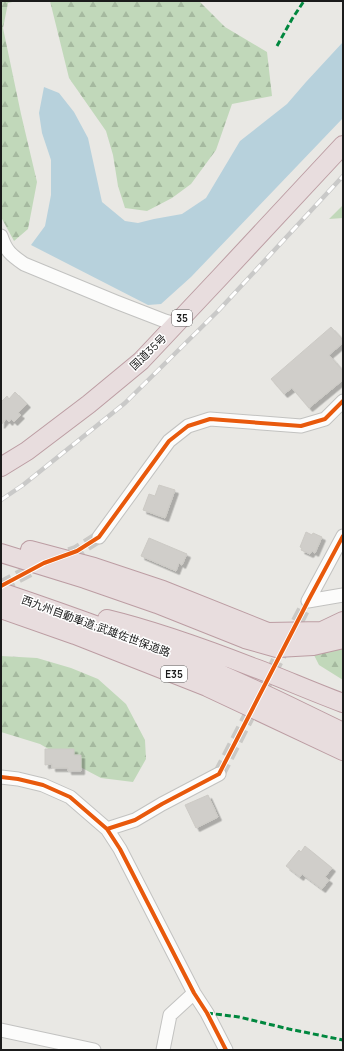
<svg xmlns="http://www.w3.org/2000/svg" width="344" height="1051" font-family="Manrope,'Noto Sans JP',sans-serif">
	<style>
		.forest { fill: url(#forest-firs) }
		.water { fill: #b7d1dc }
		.building { fill: #d0ceca; stroke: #cccac5; filter: url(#shadow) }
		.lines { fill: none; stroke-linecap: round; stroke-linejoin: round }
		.minor-tunnel { stroke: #cac9c6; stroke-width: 13; stroke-dasharray: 13 6; stroke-linecap: butt }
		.minor-casing { stroke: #c2c2c0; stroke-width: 15 }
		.highway-casing { stroke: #bc9da3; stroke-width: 20 }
		.minor { stroke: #fcfcfb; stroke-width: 13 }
		.highway { stroke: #e8ddde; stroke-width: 18 }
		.rail-casing { stroke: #c9c9c8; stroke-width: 4.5 }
		.rail { stroke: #fff; stroke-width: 3; stroke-dasharray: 9; stroke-linecap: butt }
		.quiet { stroke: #00873e; stroke-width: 3; stroke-dasharray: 6 3; stroke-linecap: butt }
		.cycleway-casing { stroke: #fff; stroke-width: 6 }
		.cycleway { stroke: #e8590c; stroke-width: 4 }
		.labels { text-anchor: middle; stroke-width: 3; stroke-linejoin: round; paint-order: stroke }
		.shield { fill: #fff; stroke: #5f5f5f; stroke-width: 1 }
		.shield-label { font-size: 10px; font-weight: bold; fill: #1b1b1b }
		.street-label { font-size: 11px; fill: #1b1b1b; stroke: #fff }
	</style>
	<defs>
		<pattern id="forest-firs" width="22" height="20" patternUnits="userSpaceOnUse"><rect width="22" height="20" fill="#c1d8ba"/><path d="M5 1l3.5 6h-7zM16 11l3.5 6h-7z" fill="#a5b99f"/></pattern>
		<filter id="shadow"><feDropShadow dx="3.5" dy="3.5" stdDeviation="0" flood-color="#0004"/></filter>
	</defs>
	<rect width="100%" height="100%" fill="#e9e8e4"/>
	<path class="forest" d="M1,1H17L8,3L3,28L21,114L37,182L28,229L14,241L1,217Z
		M50,1H199L225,27L267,52L272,96L232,104L216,150L191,184L172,198L147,211L125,208L118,186L113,155L106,131L69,78Z
		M343,205V218L329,219Z
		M343,647V680L319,665L314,655Z
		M1,656L37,658L71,668L98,679L126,704L145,740L146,759L133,782L101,778L67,760L40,744L1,732Z"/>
	<path class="water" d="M343,42V118L191,277L161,304L148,305L31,245L45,226L51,195V160L42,133L39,113L44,87L59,93L74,112L88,138L102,202L125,221L138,223L154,219L182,214L206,198L240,141L287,104L306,82Z"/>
	<path class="building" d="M331,327L343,340V343L329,355L343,371V380L309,408L292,388L284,394L271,379Z
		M15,392L27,404L18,413L21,415L14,422L11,419L9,422L6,419L1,425V402L7,396L9,399Z
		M159,485L175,490L165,518L143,510L149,494L155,496Z
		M306,532L312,535L313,533L322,537L315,553L312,551L310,554L301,550L302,548L300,547Z
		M149,538L187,554L182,565L179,563L176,571L141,556Z
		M45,749H74V755H81V771H68V768H52V764L45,765Z
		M208,795L218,817L196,828L185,805Z
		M305,846L332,868L325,877L329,880L322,889L302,874L300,877L286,866L299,850L301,852Z"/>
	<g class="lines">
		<path class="minor-tunnel" d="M1,586L44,563L77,551L99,537
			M219,774L308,601"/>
		<defs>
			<path id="minor" d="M1,236C6,251 11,255 24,264L116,302L165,321L176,324
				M99,537L169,441L188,426L210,419L301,426L325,419L343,401
				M308,601L343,536
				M308,601L343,595
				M1,777L18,779L43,785L70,797L107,829L120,849L194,993L207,1013L226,1050
				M107,829L135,820L162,804L219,774
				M1,1030L94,1050
				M163,1050L170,1015L194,993"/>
			<path id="highway" d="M1,467L27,451L89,404L141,361L221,276L343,145
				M30,550L94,567L163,590L268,632L322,631L343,621
				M1,553L85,579L157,604L245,639L277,648L313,646L339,640L343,638
				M1,592C72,616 142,641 211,670C256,689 299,711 343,732
				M1,609L75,635L207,687L343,751
				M107,619C157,631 206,649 255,668C284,679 313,692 343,703"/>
		</defs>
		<use href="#minor" class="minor-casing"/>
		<use href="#highway" class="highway-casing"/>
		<use href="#minor" class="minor"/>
		<use href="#highway" class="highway"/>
		<defs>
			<path id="rail" d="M1,500L23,485L125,403L219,310L343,176"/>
		</defs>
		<use href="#rail" class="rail-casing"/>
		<use href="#rail" class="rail"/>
		<path class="quiet" d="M277,46L292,19L304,1
			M207,1013L239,1017L289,1029L343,1040"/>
		<defs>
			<path id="cycleway" d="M1,586L44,563L77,551L99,537L169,441L188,426L210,419L301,426L325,419L343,401
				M1,777L18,779L43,785L70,797L107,829L120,849L194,993L207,1013L226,1050
				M107,829L135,820L162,804L219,774L308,601L343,536"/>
		</defs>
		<use href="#cycleway" class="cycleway-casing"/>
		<use href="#cycleway" class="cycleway"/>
	</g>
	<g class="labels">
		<g class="shield">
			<rect x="172" y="310" width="20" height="16" rx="3"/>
			<rect x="161" y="666" width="26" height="16" rx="3"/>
		</g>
		<g class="shield-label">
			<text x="182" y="322">35</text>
			<text x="174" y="678">E35</text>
		</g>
		<g class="street-label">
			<text transform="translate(148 352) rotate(-44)" y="4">国道35号</text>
			<text transform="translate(96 626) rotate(20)" y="4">西九州自動車道;武雄佐世保道路</text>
		</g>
	</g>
	<rect width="344" height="1051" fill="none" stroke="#1b1b1b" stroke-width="4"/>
</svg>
